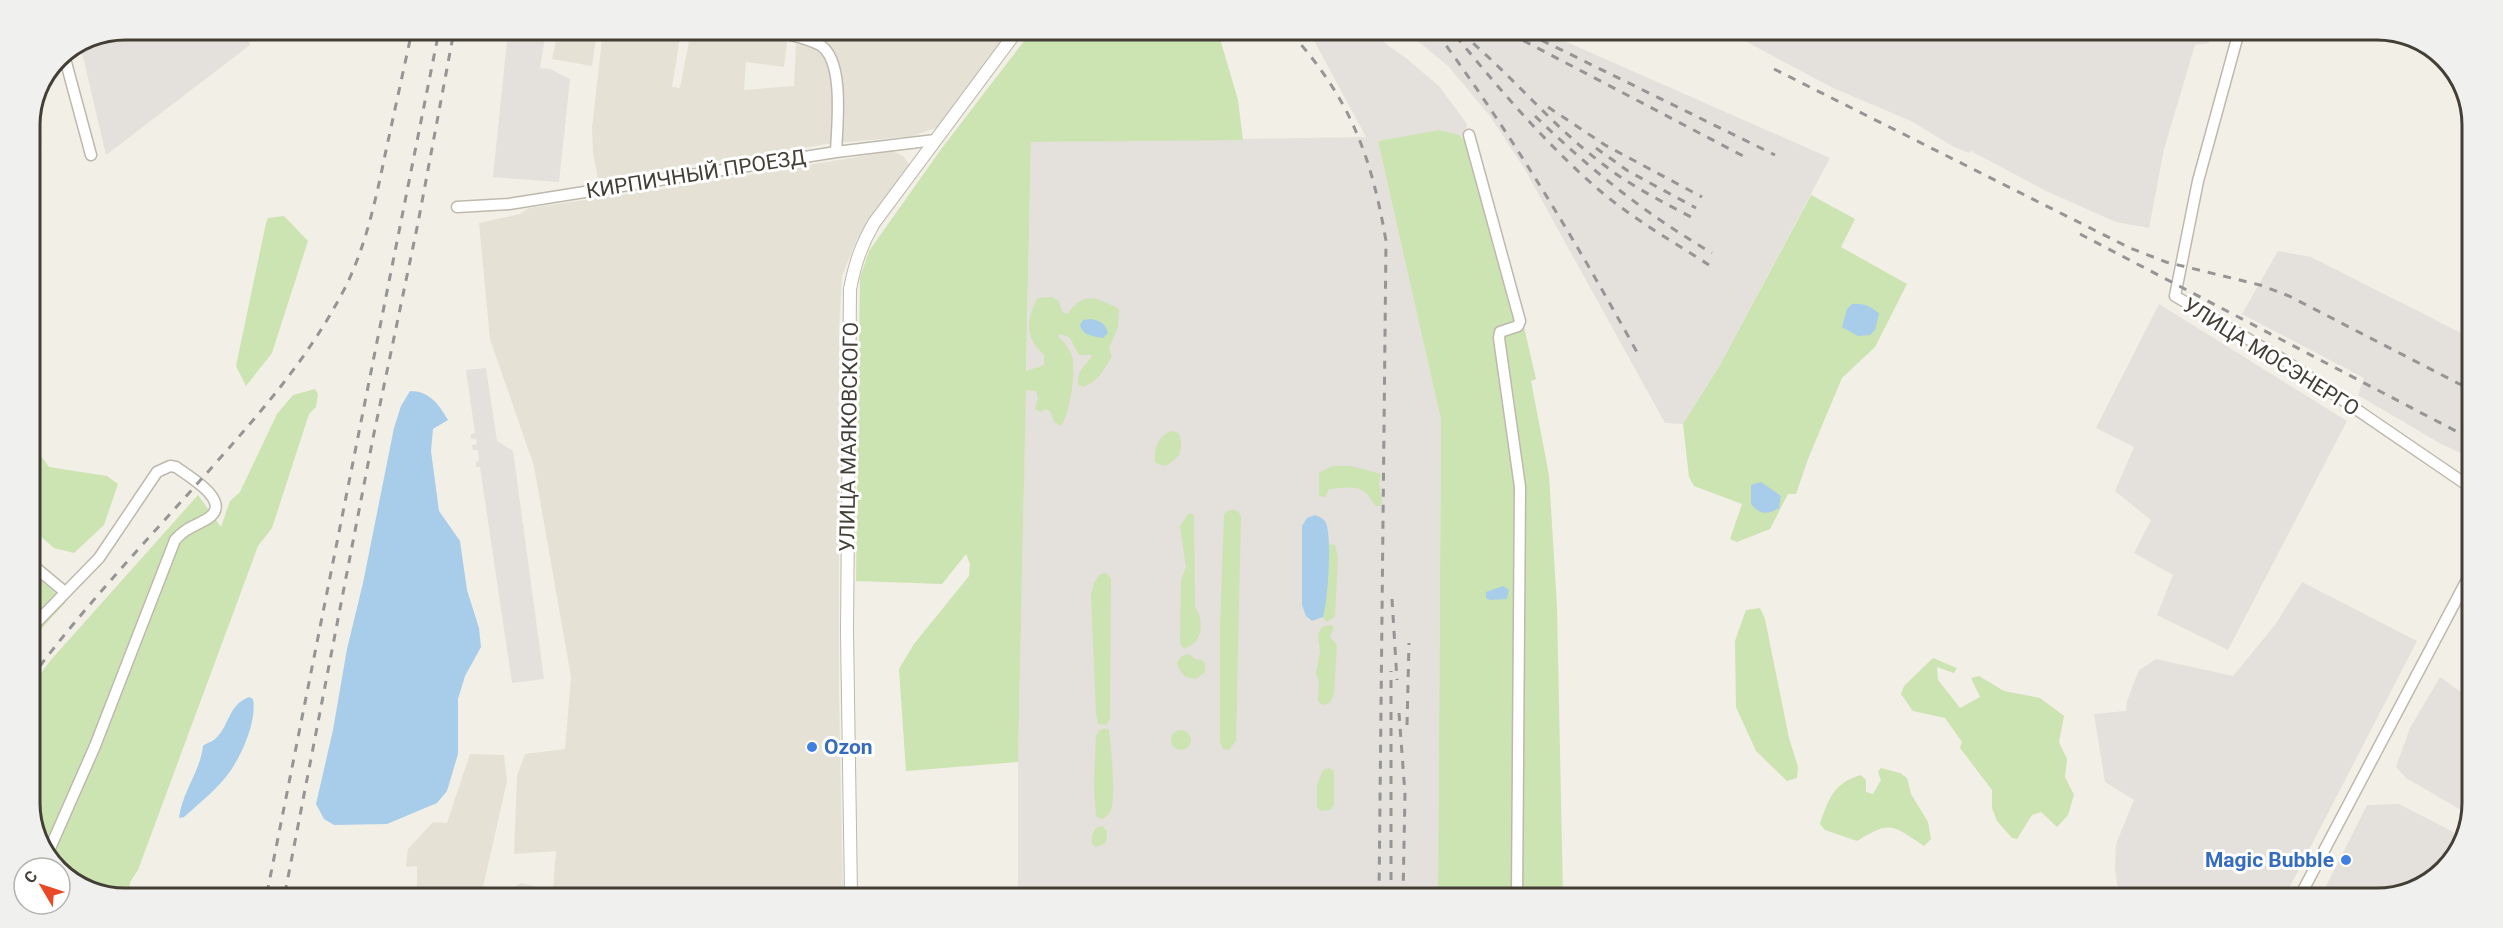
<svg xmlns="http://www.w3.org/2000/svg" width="2503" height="928" font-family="Roboto,sans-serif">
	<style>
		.residential { fill: #e5e1d5 }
		.industrial { fill: #e4e0db }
		.green { fill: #cce3b2 }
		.water { fill: #a7cdea }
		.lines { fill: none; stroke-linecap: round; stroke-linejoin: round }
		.minor-casing { stroke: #bfb9ad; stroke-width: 13 }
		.tertiary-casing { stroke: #bfb9ad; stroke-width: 14 }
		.minor { stroke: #fff; stroke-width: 10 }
		.tertiary { stroke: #fff; stroke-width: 12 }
		.rail { stroke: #959595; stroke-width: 3; stroke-dasharray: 8 8; stroke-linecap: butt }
		.shop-dot { fill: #3f7fe0; stroke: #fff; stroke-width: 2 }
		.labels { text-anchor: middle; stroke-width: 6; stroke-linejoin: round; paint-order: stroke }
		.street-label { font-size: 21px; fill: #443f36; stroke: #fff }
		.shop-label { font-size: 21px; font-weight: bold; fill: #366cbe; stroke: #fff; text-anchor: start }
		.rim { fill: none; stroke: #443f36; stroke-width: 3 }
	</style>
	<rect width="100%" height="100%" fill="#f2efe6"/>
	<path class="residential" d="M558,31H597L592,66L552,59Z
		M603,31H681L672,87L680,88L691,31H745V33L787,42L784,67L746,62L744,90L794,86L796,44L818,49L822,52L816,32H1010L938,127L913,136L827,144L598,179L593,153L592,128Z
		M893,151L903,156L909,164L857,239L842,276L839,331V692L843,895L504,894L521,883L553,891L556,851L514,854L517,776L525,754L565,749L571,677L534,466L490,339L479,223L520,214L529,208L669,188Z
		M470,754L504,755L507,781L483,887L440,894H417V866L406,867L408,849L433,822L447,823Z"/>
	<path class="industrial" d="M125,30H246L250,45L106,155L81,48Z
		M508,31H546L540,68L550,69L570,79L559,182L493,177Z
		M1310,33H1371L1407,59L1439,86L1467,124L1464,139L1459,135L1439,130L1378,141L1441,420L1438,896L1018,895V762L1031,142L1366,137Z
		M1408,33H1546L1830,158L1720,365L1683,424L1665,423L1524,168L1490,116L1448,66Z
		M1732,34L2211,35L2209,43L2195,45L2164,149L2149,228L2116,222L2046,191L1971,151L1969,153L1954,147L1911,121L1831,87Z
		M38,103L42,146L30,148V119Z
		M2278,251L2311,257L2471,338L2470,457L2441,444L2358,395L2364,378L2242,314Z
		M2159,304L2347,421L2228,650L2157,615L2173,575L2134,553L2151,520L2115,491L2134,447L2096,428Z
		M486,368L497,441L513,451L544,679L512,683L480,467H476V462L479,461L478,450H473L472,445L477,444L476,439H471V434L475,433L466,370Z
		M2302,582L2417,641L2284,898L2119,897L2115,868L2116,844L2134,800L2105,782L2094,714L2126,711L2127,701L2139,670L2156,659L2233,676L2275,625Z
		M2440,677L2469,698L2468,814L2406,778L2396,767L2410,728Z
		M2399,804L2465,838L2431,882L2378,898H2320L2367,805Z"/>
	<path class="green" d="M1031,32H1218L1238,100L1243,140L1031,142L1026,371L1044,365V354C1025,341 1026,316 1038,298L1052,297L1059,301L1062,312L1068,314C1084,290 1097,298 1119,309L1118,327L1109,348L1112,356C1104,370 1099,380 1084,387L1078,385C1078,366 1086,368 1092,355H1079L1070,338L1061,334L1058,336C1063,341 1070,349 1072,356C1076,371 1070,414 1061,426L1054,422L1050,411L1045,409L1040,412L1035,409L1038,398L1036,391L1026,390L1018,762L906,771L899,669L914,644L969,576L970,564L966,554L942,584L856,581L860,278L869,251L942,148Z
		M1439,130L1459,135L1470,146L1512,316L1524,327L1536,379L1531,381L1549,475L1557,607L1563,896H1438L1441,420L1378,141Z
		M1811,195L1855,219L1841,247L1907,284L1875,347L1842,378L1808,459L1796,494H1788L1770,529L1737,542L1730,539L1742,504L1694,486L1689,477L1683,424L1720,365Z
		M284,216L308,241L272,353L246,386L236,366L266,223L268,218Z
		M30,384L34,385L32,444L49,467L107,476L118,484L104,525L74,553L54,548L30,527Z
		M315,389L318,394L316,407L309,414L272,528L258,546L138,870L130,882L129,893H94L49,860L30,809V688L50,661L198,495L221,527L230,501L240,492L277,414L293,395Z
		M1171,431L1179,433L1181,442L1180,454C1171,463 1166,470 1155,462C1154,448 1158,436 1171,431Z
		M1332,466H1351L1381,474L1379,483L1382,501L1380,506H1375C1363,483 1353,487 1329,489L1325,497L1319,496V473Z
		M1233,510L1238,511L1241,516L1236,741L1229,750L1223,749L1220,742V628L1224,515L1227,511Z
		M1189,513L1194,515L1195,606C1204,622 1204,642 1184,649L1180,643L1181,580L1186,567L1180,526Z
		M1328,544L1335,545L1338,557L1335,616L1327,622L1323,618L1322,606Z
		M30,571L66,602L30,641Z
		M1106,573L1111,579L1110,719L1106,725L1098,724L1096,713L1091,596L1094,583L1100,574Z
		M1760,608L1765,619L1789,738L1798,767L1797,778L1787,781L1756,751L1736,707L1735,641L1746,610Z
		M1330,625L1334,627L1330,637L1337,645L1334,694L1330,703L1322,705L1318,701L1319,681L1316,674L1320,652L1318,634L1322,627Z
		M1189,654L1195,659L1202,660L1205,664V672L1196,679L1185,677L1178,667L1177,662L1182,656Z
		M1933,658L1957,668L1954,673L1937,667L1938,680L1960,708L1980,697L1971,678L1979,676L2004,691L2040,698L2064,716L2059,742L2067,759L2065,777L2074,795L2068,815L2057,827L2041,812L2032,815L2017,839L2012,838L1997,821L1992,808V790L1960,748L1962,742L1945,718L1913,711L1901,694L1904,686Z
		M1104,728L1109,730C1111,747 1116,795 1111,810C1109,815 1105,818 1101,819L1096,816L1094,786L1096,736L1099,731Z
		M1171 740a10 10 0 1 1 20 0a10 10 0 1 1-20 0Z
		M1329,768L1334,771V805L1330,810L1320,811L1317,807V785L1323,770Z
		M1881,768L1900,773L1907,778L1911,794L1928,822L1931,839L1924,846C1892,825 1891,820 1857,841L1825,830L1820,824C1828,800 1834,782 1861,775L1866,780V792L1873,794L1881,780L1878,771Z
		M1102,826L1107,831L1106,843L1096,847L1092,844V835L1096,828Z"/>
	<path class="water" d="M1852,304C1862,303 1872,306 1879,314L1875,330L1870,335L1858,336L1842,327L1847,309Z
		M1091,319C1101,321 1105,323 1108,333L1103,338C1093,336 1083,336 1080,325L1083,320Z
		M410,391C429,391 439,404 448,420L433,429L431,451L439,511L460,541L467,590L479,628L481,647L465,676L458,699V754L447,791L437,803L387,824L334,825L324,819L316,804L333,730L347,649L363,583L394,428L401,406Z
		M1761,482L1781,496L1779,508C1768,515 1760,515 1751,504V485Z
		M1315,515C1319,517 1324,518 1326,523C1332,537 1328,601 1323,617L1312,621L1306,616L1302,605V526L1307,518Z
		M1503,586L1509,590L1507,599L1490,600L1486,598V592Z
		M249,697L253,699C257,720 243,752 231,770C220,787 199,803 184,817L179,818C182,792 200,772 203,746C206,743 212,742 215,739C230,726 227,706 249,697Z"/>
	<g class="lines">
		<defs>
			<path id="minor" d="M776,31C790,35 808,38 820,45C845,60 837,126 836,152
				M2238,35L2198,181L2175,296L2287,362L2470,487
				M64,55L91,155
				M1469,135L1520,321L1518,326L1500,332L1499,338L1520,487L1517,896
				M457,207L509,204L836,152L935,140
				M30,563L65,592
				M30,629L99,558L157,472L170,466L176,467C188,476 235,502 207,519C195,526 185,528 175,540L95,746L47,855
				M2299,898L2470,574"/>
			<path id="tertiary" d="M851,895L847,631L850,289C855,264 861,245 874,223L1016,32"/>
		</defs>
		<use href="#minor" class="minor-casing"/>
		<use href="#tertiary" class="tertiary-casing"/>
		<use href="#minor" class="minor"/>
		<use href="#tertiary" class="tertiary"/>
		<path class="rail" d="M1291,33C1350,99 1371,154 1386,241L1379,896
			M1437,33C1512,135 1577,243 1638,354
			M1461,33C1511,74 1552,126 1604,165C1631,186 1661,201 1691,217
			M1509,33L1745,157
			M1527,33L1775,155
			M1456,36C1500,90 1546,144 1599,190C1633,219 1672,241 1709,265
			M1774,69L2130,248L2166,262L2260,285L2289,296L2471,390
			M1548,107L1605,145L1702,197
			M1535,116C1592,171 1644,213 1712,253
			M1596,148L1628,171L1696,208
			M2080,234L2471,439
			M1392,599L1397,680
			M30,679C86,604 152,535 214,465C266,406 310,356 346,286C366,245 376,199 385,155C394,114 403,72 412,31
			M1399,713L1405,794L1403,896
			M1407,725L1409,643
			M267,893L439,31
			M285,893L373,438L418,223L454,31
			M1391,896V671"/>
	</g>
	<g class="shop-dot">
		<circle cx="812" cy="747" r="6"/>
		<circle cx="2346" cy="860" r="6"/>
	</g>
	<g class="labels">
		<g class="street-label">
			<text transform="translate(696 174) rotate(-9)" y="7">КИРПИЧНЫЙ ПРОЕЗД</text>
			<text transform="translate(2271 357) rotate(32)" y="7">УЛИЦА МОСЭНЕРГО</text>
			<text transform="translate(849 437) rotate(-89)" y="7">УЛИЦА МАЯКОВСКОГО</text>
		</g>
		<g class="shop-label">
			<text x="824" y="754">Ozon</text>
			<text x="2334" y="867" text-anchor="end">Magic Bubble</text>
		</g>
	</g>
	<path d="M0 0H2503V928H0ZM125 40H2377A85 85 0 0 1 2462 125V803A85 85 0 0 1 2377 888H125A85 85 0 0 1 40 803V125A85 85 0 0 1 125 40Z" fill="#f0f0ef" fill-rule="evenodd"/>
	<path class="rim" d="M125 40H2377A85 85 0 0 1 2462 125V803A85 85 0 0 1 2377 888H125A85 85 0 0 1 40 803V125A85 85 0 0 1 125 40Z"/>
	<g transform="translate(42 886) rotate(309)"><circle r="28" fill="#ffffff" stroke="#b4b2af" stroke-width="1.5"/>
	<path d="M0-4.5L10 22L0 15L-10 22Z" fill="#e94926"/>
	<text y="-9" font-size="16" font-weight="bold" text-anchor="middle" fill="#443f36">С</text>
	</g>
</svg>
